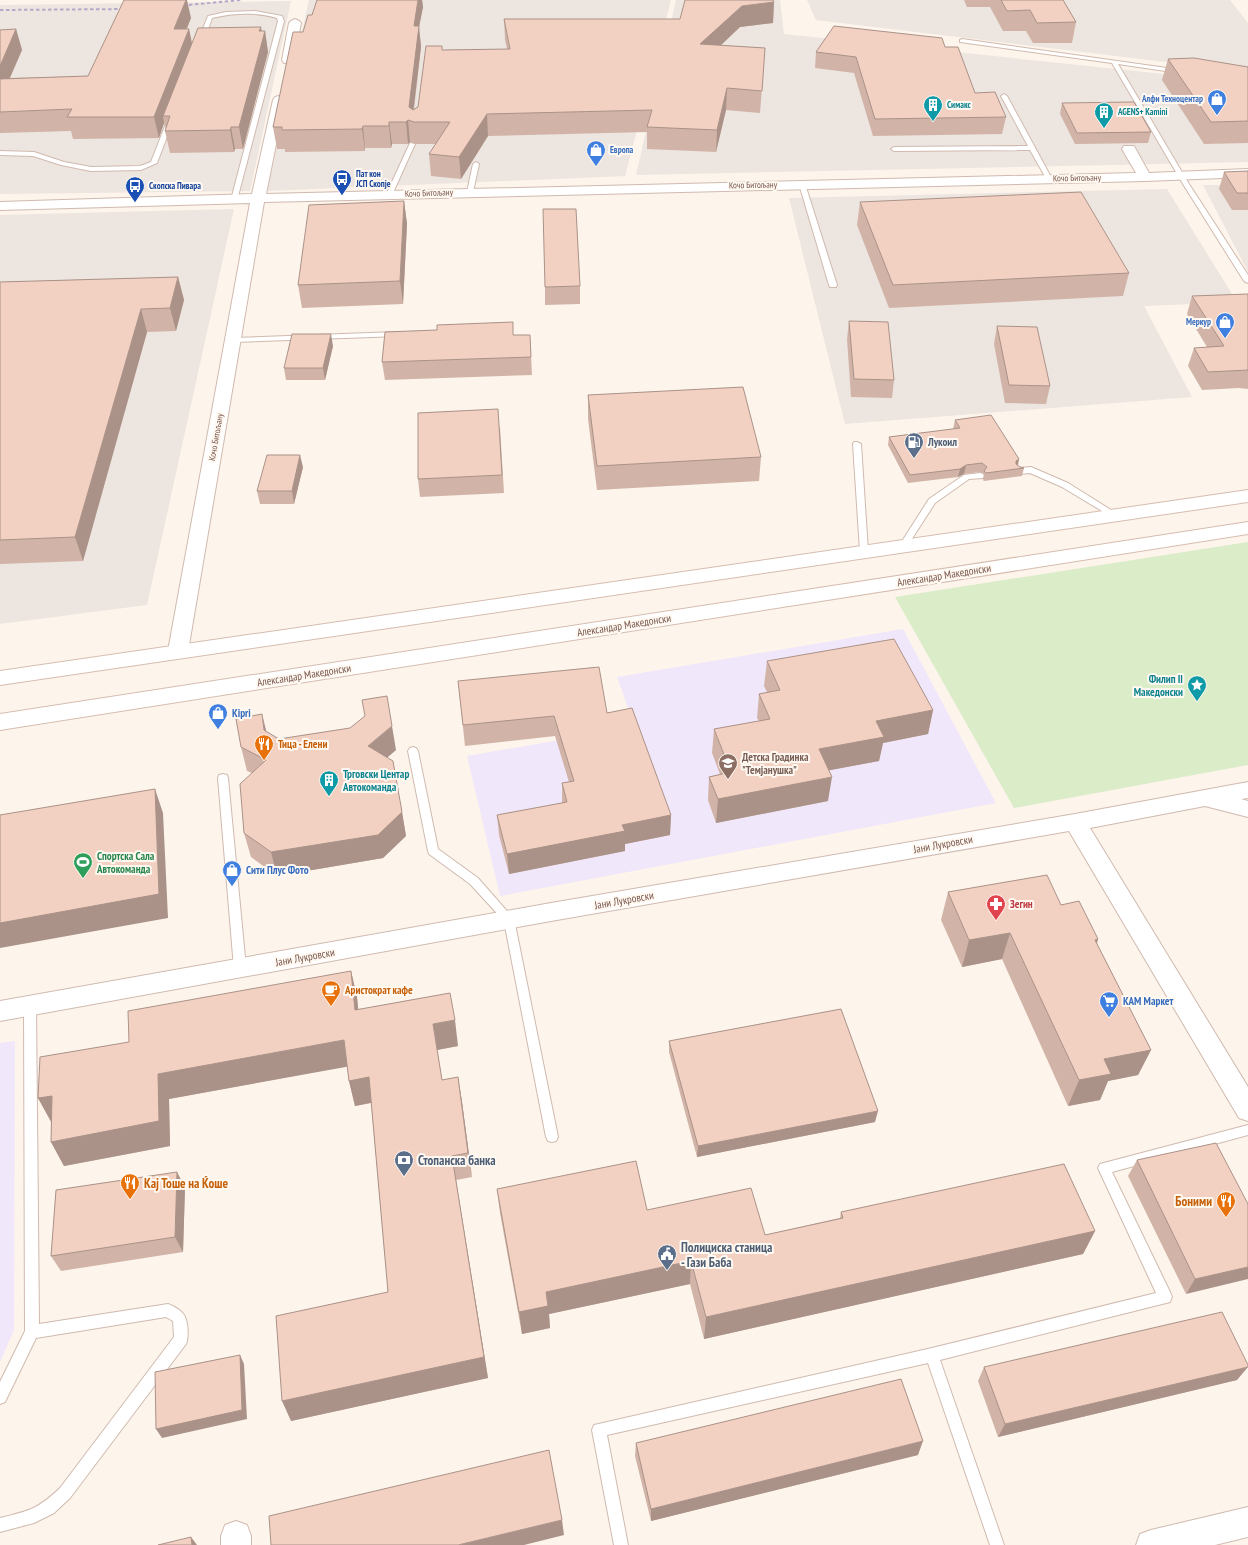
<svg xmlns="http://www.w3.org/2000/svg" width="1248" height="1545" font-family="'PT Sans Narrow',sans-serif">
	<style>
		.industrial { fill: #ede5e0 }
		.education { fill: #f1e7fa }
		.green { fill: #daecc8 }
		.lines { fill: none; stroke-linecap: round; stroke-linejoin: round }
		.lane-casing { stroke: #d0baaf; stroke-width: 2 }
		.street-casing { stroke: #d0baaf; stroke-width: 2 }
		.secondary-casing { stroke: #d6bdaf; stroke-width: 2 }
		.lane { fill: #fff; fill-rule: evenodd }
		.street { fill: #fff; fill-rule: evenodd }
		.secondary { fill: #fff; fill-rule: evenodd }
		.rail { stroke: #b6a8c8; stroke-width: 2; stroke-dasharray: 3.5 2.5; stroke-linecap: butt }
		.wall { fill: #d1b4a7 }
		.shaded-wall { fill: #aa9288 }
		.building { fill: #f3d1c2; stroke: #aa9288 }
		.labels { text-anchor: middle; stroke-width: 4; stroke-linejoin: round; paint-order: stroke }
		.far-shop-label { font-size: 9px; font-weight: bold; fill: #366cbe; stroke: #fff9f2; text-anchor: end }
		.far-culture-label { font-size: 9px; font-weight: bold; fill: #0d838f; stroke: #fff9f2; text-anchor: start }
		.far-transit-label { font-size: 9px; font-weight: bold; fill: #164399; stroke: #fff9f2; text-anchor: start }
		.far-street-label { font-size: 9px; fill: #79584d; stroke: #fff9f2 }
		.service-label { font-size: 11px; font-weight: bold; fill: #4e5e75; stroke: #fff9f2; text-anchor: start }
		.street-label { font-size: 11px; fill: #79584d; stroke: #fff9f2 }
		.culture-label { font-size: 11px; font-weight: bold; fill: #0d838f; stroke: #fff9f2; text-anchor: end }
		.shop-label { font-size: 11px; font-weight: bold; fill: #366cbe; stroke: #fff9f2; text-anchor: start }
		.food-label { font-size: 11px; font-weight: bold; fill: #c56008; stroke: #fff9f2; text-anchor: start }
		.education-label { font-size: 11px; font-weight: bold; fill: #785e54; stroke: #fff9f2; text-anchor: start }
		.leisure-label { font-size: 11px; font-weight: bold; fill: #27864d; stroke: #fff9f2; text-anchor: start }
		.health-label { font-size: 11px; font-weight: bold; fill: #be3a42; stroke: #fff9f2; text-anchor: start }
		.near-service-label { font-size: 13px; font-weight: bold; fill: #4e5e75; stroke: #fff9f2; text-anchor: start }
		.near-food-label { font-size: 13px; font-weight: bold; fill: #c56008; stroke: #fff9f2; text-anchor: start }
	</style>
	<rect width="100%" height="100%" fill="#fdf4eb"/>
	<path class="industrial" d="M309,0H671L625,176L267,191Z
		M676,0H780L784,34L1193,77L1248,87V162L636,175Z
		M807,0H1230L1248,23V72L816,20Z
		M291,1L250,191L0,194V5Z
		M1203,185H1248V272Z
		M1167,189L1237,302L1144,306L1192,397L845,424L789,198Z
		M234,209L147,605L0,624V215Z"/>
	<path class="education" d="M903,629L996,803L500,896L467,756L635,727L617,677Z
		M15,1041L14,1330L0,1362V1043Z"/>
	<path class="green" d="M1248,542V765L1014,808L895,597Z"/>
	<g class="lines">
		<defs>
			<path id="lane" d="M255,11L282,16L284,21L237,200L234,202L231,200L278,21L277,18C257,12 233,13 212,18L204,41L201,43L198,41L208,16L226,12Z
				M962,39L1181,70V72L1179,73L1118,64L1189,184L1248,275V283L1244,281L1183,184L1112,63L960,42V40Z
				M1004,94L1007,96L1052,179L1051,180H1047L1030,150L894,151L891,149L894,147L1028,146L1001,96Z
				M170,119L173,121L157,163L141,170L91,171L61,165L33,156L0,155V151L34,152L64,162L91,167L140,166L151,162L167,121Z
				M410,143L415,144L392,195L387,196L386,195Z
				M476,162L479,164L473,192L470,194L467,192L473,164Z
				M802,182L805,184L837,285L836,287H830L829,285L799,184Z
				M397,332H400V336L234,342L230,340L234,338Z
				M854,442H857L861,444L868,551L864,554L860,551L853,444Z
				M1031,467L1068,483L1119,515L1115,518L1112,517L1062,487L1030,473L1019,474L1015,471L1019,468Z
				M980,473L983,474L984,476L983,478L969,479L935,503L906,548H900L899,546L929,499L964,475Z
				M413,747L416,748L418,751L438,849L478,878L514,919L558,1137L556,1141L552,1142L548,1141L546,1137L504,921L470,884L429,854L428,851L408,751L410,748Z
				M223,774L227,775L228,778L246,968L244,971L240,973L236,971L234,968L218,778L219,775Z
				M30,1000L34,1002L36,1005L39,1324L168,1304C173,1306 181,1310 184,1315C188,1321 189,1337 186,1344L70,1498L54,1513L34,1523L0,1532V1518C29,1511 38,1509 60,1488L174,1337L173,1321L166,1317L36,1338L5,1402L0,1404V1382L25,1331L24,1005L26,1002Z
				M1248,1125V1135L1112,1172L1170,1292L1172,1297L1170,1302L940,1360L1004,1545H990L928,1363L607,1435L628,1545H614L592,1430L594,1425L932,1348L1156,1293L1098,1168L1100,1164Z"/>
			<path id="street" d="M295,19L299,21L301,23L294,60L292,63H284L282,60L289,23L291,21Z
				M279,96L283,97L285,100L266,194L1136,173L1122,149L1124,146H1134L1149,173L1248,169V177L1145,181L264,202L188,651L185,656L178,658L171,656L168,651L250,203L0,210V202L252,194L273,100L275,97Z
				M1248,782V798L1241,799L1248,801V817L1205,806L1090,828L1248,1087V1121L1239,1118L1069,831L551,921L0,1021V1001L551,903L1075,814Z
				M1248,1507V1537L1215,1545H1136L1140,1534L1151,1530Z
				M236,1521L247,1525L251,1536V1545H221V1536L225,1525Z"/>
			<path id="secondary" d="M1248,490V502L0,685V671Z
				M1248,522V534L0,730V714Z"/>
		</defs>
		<use href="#lane" class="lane-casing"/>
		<use href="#street" class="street-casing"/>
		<use href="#secondary" class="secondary-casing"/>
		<use href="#lane" class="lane"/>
		<use href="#street" class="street"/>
		<use href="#secondary" class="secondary"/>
		<path class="rail" d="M177,6L241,0
			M0,10L130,9"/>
	</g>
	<path class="wall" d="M317,0H422L423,7L419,27L421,47L414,110L418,107L442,50L507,49L505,40L504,19H680L774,2L773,23L740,27L721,45L765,48L760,113L726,110L716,152L647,149V132L488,136L461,179L431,176L429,154L436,144H416L410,142L408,144H392L391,148H365V151L285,152V149H277L273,127L303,32L312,15Z
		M964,0H1063L1076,22L1072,43H1033L1026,31H1003L990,7H967Z
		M191,18L187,29H189L192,43L261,27V31H265L268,52L243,149H235L234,152L170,153L165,131L166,129L164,123L159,138L73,139L71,131L0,133V30L16,29L22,50L10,78L88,76Z
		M945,47L975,93L1006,117L1002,134L873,136L854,73L815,68L816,52Z
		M1168,59L1248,67V143L1204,144L1162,80Z
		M1062,103L1151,132L1148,143L1075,144L1060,114Z
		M1248,171V210H1232L1219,189L1224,172Z
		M404,201L407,224L403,304L302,308L298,285Z
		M860,202L1129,273L1123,296L889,308L857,225Z
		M178,277L184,300L176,331L147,332L83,561L0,564V282Z
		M580,286V304L545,305V287Z
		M1248,294V389L1239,388L1202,390L1188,366L1194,348L1207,347L1187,314L1192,296Z
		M849,321L894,380L892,398L851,397L847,339Z
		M997,326L1050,386L1046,404L1005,403L994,344Z
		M514,335H530L532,375L385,380L382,362Z
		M333,346L325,380H286L284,368Z
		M588,395L761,457L759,481L597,490L588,419Z
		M955,420L1019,459L1018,465L1020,467L1024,468L1022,476L984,481L983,480L984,474L980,472L964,474L958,477L908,483L888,445L889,437L953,429Z
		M500,427L504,493L420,497L418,479Z
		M303,467L294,504H260L257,491Z
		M767,661L933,710L928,734L883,743L879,761L829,770L828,801L716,823L708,800L709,777L720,774L712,753L714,729L759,721L757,718L759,694L767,692L764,686Z
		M458,681L607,713L671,815L670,835L625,844V851L509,874L499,835L497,815L562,803V783L569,782L555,736L465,746Z
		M266,732L279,739L396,750L387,758L402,812L406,836L383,858L277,876L251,857L244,833L252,773L247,771L241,747Z
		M948,892L1061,905L1098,939L1097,944L1151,1050L1138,1075L1108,1081L1100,1100L1068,1106L1002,959L962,967L941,920Z
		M351,971L357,997L358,1010L458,1046L437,1050L442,1080L458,1077L462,1102L472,1177L456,1180L488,1378L291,1421L388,1292L371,1103L355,1106L349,1081L347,1066L169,1099L170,1146L64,1166L51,1142V1122L38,1098L129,1042Z
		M669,1041L875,1122L697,1157L669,1052Z
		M1137,1160L1248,1204L1186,1294L1128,1176Z
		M177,1172L185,1188L183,1252L61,1271L51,1256Z
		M497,1189L647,1210L765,1235L840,1218L841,1212L1095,1231L1083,1254L704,1339L690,1284L549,1314L550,1328L522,1334L500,1213Z
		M984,1367L1237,1380L998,1437L978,1381Z
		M636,1443L918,1455L651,1521L635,1456Z"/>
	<path class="shaded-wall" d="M186,0H187L191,18L178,49L174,29Z
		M418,0H422L423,7L419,27L421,47L412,121L409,107L414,26Z
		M774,2L773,23L740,27L700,65V44L742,6Z
		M261,27L263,39L265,31L268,52L243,149L239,127Z
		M16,29L22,50L0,100V66Z
		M189,29L193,49L163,116L164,123L159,138L154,117Z
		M727,88L726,110L716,152L717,130Z
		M487,114L488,136L461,179L459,157Z
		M408,120L410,142L408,144L406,122Z
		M389,122L392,144L391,148L389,126Z
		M363,126L365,148V151L362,129Z
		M231,127L235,149L234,152L230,130Z
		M404,201L407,224L403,304L400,281Z
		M178,277L184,300L176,331L170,308Z
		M141,309L147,332L83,561L75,537Z
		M331,334L333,346L325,380L323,368Z
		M300,455L303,467L294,504L292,491Z
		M1019,459L1017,468L1014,470L1016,461Z
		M966,465L964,474L958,477L960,469Z
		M933,710L928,734L883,743L879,761L815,773L819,749L876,721Z
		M262,714L268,738L264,730Z
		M392,726L396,750L372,770L368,746Z
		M832,777L828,801L716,823L718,799Z
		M155,789L163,813L168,918L0,948V923Z
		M402,812L406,836L383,858L277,876L271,852Z
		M671,815L670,835L625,844V851L509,874L507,854L622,825Z
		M1010,933L1002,959L962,967L969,940Z
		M1098,939L1088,966L1095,940Z
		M351,971L357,997L361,1036L355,1010Z
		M455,1020L458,1046L437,1050L433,1024Z
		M344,1040L351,1066L169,1099L170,1146L64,1166L51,1142L158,1074Z
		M1151,1050L1138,1075L1108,1081L1100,1100L1068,1106L1079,1080L1104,1059Z
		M369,1077L375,1102L355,1106L349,1081Z
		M458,1077L462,1102L472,1177L468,1153Z
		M52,1096V1123L38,1098Z
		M878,1111L875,1122L697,1157L698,1146Z
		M452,1156L488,1378L291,1421L282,1401L484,1357Z
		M177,1172L185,1188L183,1252L175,1237Z
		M1095,1231L1083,1254L704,1339L706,1317Z
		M691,1261L690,1284L549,1314L550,1328L522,1334L519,1312L546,1292Z
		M1248,1267V1279L1186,1294L1195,1279Z
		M240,1355L244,1364L247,1419L162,1438L156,1429Z
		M1248,1367L1237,1380L998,1437L1005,1424Z
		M923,1441L918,1455L651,1521V1509Z
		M562,1520L564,1535L524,1545H458Z
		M191,1537L197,1545H192Z"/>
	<path class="building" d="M124,0H186L174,29H189L154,117H67L72,109L0,112V79L88,76Z
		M317,0H418L414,26H419L409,107L413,110L418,107L426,46H442V50L510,49L504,19H680L685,0H773L774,2L742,6L700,44L765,48L762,91L727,88L717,130L647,127L652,110L487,114L459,157L429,154L450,122H414L408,120L406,122H389V126H363L362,129L282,130V127H273L293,32H303L308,15H312Z
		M1001,0H1063L1076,22L1037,23L1030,10L1007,11Z
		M834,26L942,38L945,47H958L975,93L995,92L1006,117L875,119L856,57L816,52Z
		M261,27L259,31H265L239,127H231L230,130L165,131L170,116H163L198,28Z
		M16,29L0,66V30Z
		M1194,58L1248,67V121L1211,122L1168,59Z
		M1134,102L1151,132L1077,133L1062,103Z
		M1248,171V193H1237L1224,172Z
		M1081,192L1129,273L893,285L860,202Z
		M404,201L400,281L298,285L309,205Z
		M543,209H576L580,286L545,287Z
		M178,277L170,308L141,309L75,537L0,540V282Z
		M1248,294V370L1208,372L1194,348L1224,346L1192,296Z
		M849,321L888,322L894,380L854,379Z
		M513,322V335H530L531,357L382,362L385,332L437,330V325Z
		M997,326L1037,327L1050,386L1009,385Z
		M292,334H331L323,368H284Z
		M743,387L761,457L597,466L588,395Z
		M498,409L502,475L418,479V413Z
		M991,415L1019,459L1016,461V464L1020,467L1024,468L986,473L984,471L987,467L982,463L966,465L960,469L910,475L889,437L960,428L955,420Z
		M267,455H300L292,491H257Z
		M894,639L933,710L876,721L884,737L819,749L832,777L718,799L709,777L731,772L714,729L770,719L759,694L780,690L767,661Z
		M599,667L607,713L632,708L671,815L622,825L625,831L507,854L497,815L567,802L562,783L574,781L554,716L463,725L458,681Z
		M387,696L392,726L368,746L393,761L402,812L378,835L271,852L244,833L240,784L266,760L241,747L236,719L262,714L264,730L279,739L350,728L365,716L362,700Z
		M155,789L159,894L0,923V815Z
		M1047,875L1061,905L1079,901L1098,939L1095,940L1151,1050L1104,1059L1111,1074L1079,1080L1010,933L969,940L948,892Z
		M351,971L355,1010L450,993L455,1020L433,1024L442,1080L458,1077L468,1153L452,1156L484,1357L282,1401L276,1316L388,1292L369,1077L349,1081L344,1040L158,1074L159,1121L51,1142L52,1096L38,1098L40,1057L129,1042L128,1011Z
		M841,1009L878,1111L698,1146L669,1041Z
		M1216,1143L1248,1204V1267L1195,1279L1137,1160Z
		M636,1161L647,1210L751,1188L765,1235L843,1218L841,1212L1064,1164L1095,1231L706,1317L691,1261L546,1292L548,1306L519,1312L497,1189Z
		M177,1172L175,1237L51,1256L56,1190Z
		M1222,1312L1248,1365V1367L1005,1424L984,1367Z
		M240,1355L242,1410L156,1429L155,1372Z
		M901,1379L923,1441L651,1509L636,1443Z
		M549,1450L562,1520L458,1545H271L269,1516Z
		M191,1537L192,1545H158Z"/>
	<defs>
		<symbol id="shop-pin" viewBox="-11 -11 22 30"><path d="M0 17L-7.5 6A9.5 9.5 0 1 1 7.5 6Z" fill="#3f7fe0" stroke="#fff9f2"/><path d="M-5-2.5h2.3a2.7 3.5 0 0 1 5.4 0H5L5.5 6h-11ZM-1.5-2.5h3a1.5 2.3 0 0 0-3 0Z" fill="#fff"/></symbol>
		<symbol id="building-pin" viewBox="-11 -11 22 30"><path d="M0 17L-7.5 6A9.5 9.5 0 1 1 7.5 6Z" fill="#0f9aa8" stroke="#fff9f2"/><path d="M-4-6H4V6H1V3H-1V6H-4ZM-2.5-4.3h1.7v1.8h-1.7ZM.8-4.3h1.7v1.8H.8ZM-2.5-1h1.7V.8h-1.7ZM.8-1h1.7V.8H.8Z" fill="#fff"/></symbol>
		<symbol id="bus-pin" viewBox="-11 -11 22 30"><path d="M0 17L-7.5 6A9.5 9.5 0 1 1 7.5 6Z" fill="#1a4fb4" stroke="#fff9f2"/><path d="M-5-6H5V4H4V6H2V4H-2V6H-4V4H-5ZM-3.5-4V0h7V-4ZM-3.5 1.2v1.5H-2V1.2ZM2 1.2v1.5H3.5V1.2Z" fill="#fff"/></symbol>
		<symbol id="fuel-pin" viewBox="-11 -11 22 30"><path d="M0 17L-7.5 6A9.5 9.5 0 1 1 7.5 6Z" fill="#5c6f8a" stroke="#fff9f2"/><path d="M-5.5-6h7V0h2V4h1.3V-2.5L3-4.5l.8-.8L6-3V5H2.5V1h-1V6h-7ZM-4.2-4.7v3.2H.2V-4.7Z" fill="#fff"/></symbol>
		<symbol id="sight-pin" viewBox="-11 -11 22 30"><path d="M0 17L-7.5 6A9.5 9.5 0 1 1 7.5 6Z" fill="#0f9aa8" stroke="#fff9f2"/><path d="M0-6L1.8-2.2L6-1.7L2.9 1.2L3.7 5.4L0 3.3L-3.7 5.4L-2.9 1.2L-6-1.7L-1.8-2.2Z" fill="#fff"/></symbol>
		<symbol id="restaurant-pin" viewBox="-11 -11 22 30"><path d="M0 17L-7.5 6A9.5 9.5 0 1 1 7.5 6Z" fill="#e8710a" stroke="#fff9f2"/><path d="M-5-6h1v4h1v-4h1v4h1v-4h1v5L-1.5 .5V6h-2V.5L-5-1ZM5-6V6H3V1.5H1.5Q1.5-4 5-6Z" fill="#fff"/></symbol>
		<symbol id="school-pin" viewBox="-11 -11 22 30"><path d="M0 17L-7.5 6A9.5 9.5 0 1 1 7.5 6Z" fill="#8d6e63" stroke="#fff9f2"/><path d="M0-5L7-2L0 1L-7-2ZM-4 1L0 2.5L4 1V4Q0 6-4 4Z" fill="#fff"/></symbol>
		<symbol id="stadium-pin" viewBox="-11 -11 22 30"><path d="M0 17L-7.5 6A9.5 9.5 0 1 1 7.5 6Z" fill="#2e9e5b" stroke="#fff9f2"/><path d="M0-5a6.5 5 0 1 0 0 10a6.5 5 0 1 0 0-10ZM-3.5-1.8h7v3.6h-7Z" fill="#fff"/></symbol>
		<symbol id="pharmacy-pin" viewBox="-11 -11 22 30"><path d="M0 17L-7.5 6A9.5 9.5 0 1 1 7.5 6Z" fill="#e0444e" stroke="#fff9f2"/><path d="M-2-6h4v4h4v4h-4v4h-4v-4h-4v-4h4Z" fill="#fff"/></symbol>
		<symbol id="cafe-pin" viewBox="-11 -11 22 30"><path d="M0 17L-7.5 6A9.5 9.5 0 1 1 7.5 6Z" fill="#e8710a" stroke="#fff9f2"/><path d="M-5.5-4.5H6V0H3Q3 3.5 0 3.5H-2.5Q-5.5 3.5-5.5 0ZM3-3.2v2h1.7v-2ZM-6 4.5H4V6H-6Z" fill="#fff"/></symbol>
		<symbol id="supermarket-pin" viewBox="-11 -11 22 30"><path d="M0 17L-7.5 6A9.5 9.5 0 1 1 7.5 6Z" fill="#3f7fe0" stroke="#fff9f2"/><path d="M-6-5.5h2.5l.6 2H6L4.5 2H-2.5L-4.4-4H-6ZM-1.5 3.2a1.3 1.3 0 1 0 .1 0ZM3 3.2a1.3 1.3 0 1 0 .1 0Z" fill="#fff"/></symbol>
		<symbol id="bank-pin" viewBox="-11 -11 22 30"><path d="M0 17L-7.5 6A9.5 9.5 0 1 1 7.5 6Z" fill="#5c6f8a" stroke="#fff9f2"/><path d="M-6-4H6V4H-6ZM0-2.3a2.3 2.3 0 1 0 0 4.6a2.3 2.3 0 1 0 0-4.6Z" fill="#fff"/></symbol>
		<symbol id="civic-pin" viewBox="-11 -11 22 30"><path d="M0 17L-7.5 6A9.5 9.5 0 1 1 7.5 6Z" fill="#5c6f8a" stroke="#fff9f2"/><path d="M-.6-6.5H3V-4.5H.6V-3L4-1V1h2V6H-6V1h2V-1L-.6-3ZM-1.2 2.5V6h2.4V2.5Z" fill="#fff"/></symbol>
	</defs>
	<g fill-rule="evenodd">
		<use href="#shop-pin" x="1206" y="88" width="22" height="30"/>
		<use href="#building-pin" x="922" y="94" width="22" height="30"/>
		<use href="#building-pin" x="1093" y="101" width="22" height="30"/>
		<use href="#shop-pin" x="585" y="139" width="22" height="30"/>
		<use href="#bus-pin" x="331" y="168" width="22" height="30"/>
		<use href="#bus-pin" x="124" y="175" width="22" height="30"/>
		<use href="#shop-pin" x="1214" y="311" width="22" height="30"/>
		<use href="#fuel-pin" x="903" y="431" width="22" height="30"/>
		<use href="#sight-pin" x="1186" y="674" width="22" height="30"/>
		<use href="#shop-pin" x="207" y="702" width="22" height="30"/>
		<use href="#restaurant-pin" x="253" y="733" width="22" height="30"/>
		<use href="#school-pin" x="717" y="752" width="22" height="30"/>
		<use href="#building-pin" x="318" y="769" width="22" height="30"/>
		<use href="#stadium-pin" x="72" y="851" width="22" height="30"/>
		<use href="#shop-pin" x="221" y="859" width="22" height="30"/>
		<use href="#pharmacy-pin" x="985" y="893" width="22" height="30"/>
		<use href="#cafe-pin" x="320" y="979" width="22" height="30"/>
		<use href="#supermarket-pin" x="1098" y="990" width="22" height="30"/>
		<use href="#bank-pin" x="393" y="1149" width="22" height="30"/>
		<use href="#restaurant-pin" x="119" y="1172" width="22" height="30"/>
		<use href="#restaurant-pin" x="1215" y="1190" width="22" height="30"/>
		<use href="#civic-pin" x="656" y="1243" width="22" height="30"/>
	</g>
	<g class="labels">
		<g class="far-shop-label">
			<text x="1203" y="102">Алфи Техноцентар</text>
			<text x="610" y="153" text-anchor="start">Европа</text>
			<text x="1211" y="325">Меркур</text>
		</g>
		<g class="far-culture-label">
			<text x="947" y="108">Симакс</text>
			<text x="1118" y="115">AGENS+ Kamini</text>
		</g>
		<g class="far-transit-label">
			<text x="356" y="177">Пат кон<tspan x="356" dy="10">ЈСП Скопје</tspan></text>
			<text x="149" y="189">Скопска Пивара</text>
		</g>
		<g class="far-street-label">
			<text transform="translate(1077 178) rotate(-1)" y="3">Кочо Битољану</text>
			<text transform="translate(753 185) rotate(-1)" y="3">Кочо Битољану</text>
			<text transform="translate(429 193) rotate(-2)" y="3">Кочо Битољану</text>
			<text transform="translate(216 437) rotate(-80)" y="3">Кочо Битољану</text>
		</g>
		<g class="service-label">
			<text x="928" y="446">Лукоил</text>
		</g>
		<g class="street-label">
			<text transform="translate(944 575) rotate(-9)" y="4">Александар Македонски</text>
			<text transform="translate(624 625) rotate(-9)" y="4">Александар Македонски</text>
			<text transform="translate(304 675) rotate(-9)" y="4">Александар Македонски</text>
			<text transform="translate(943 844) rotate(-10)" y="4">Јани Лукровски</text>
			<text transform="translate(624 900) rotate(-10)" y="4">Јани Лукровски</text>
			<text transform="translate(305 957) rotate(-10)" y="4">Јани Лукровски</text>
		</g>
		<g class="culture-label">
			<text x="1183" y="683">Филип II<tspan x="1183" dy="13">Македонски</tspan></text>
			<text x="343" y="778" text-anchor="start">Трговски Центар<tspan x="343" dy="13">Автокоманда</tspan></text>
		</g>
		<g class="shop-label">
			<text x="232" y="717">Kipri</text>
			<text x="246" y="874">Сити Плус Фото</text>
			<text x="1123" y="1005">КАМ Маркет</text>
		</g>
		<g class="food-label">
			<text x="278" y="748">Тица - Елени</text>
			<text x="345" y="994">Аристократ кафе</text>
		</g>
		<g class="education-label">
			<text x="742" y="761">Детска Градинка<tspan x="742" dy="13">"Темјанушка"</tspan></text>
		</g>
		<g class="leisure-label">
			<text x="97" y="860">Спортска Сала<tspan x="97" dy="13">Автокоманда</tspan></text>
		</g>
		<g class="health-label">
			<text x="1010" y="908">Зегин</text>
		</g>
		<g class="near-service-label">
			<text x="418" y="1165">Стопанска банка</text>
			<text x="681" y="1252">Полициска станица<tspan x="681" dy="15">- Гази Баба</tspan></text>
		</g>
		<g class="near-food-label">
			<text x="144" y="1188">Кај Тоше на Ќоше</text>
			<text x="1212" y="1206" text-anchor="end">Боними</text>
		</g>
	</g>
</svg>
